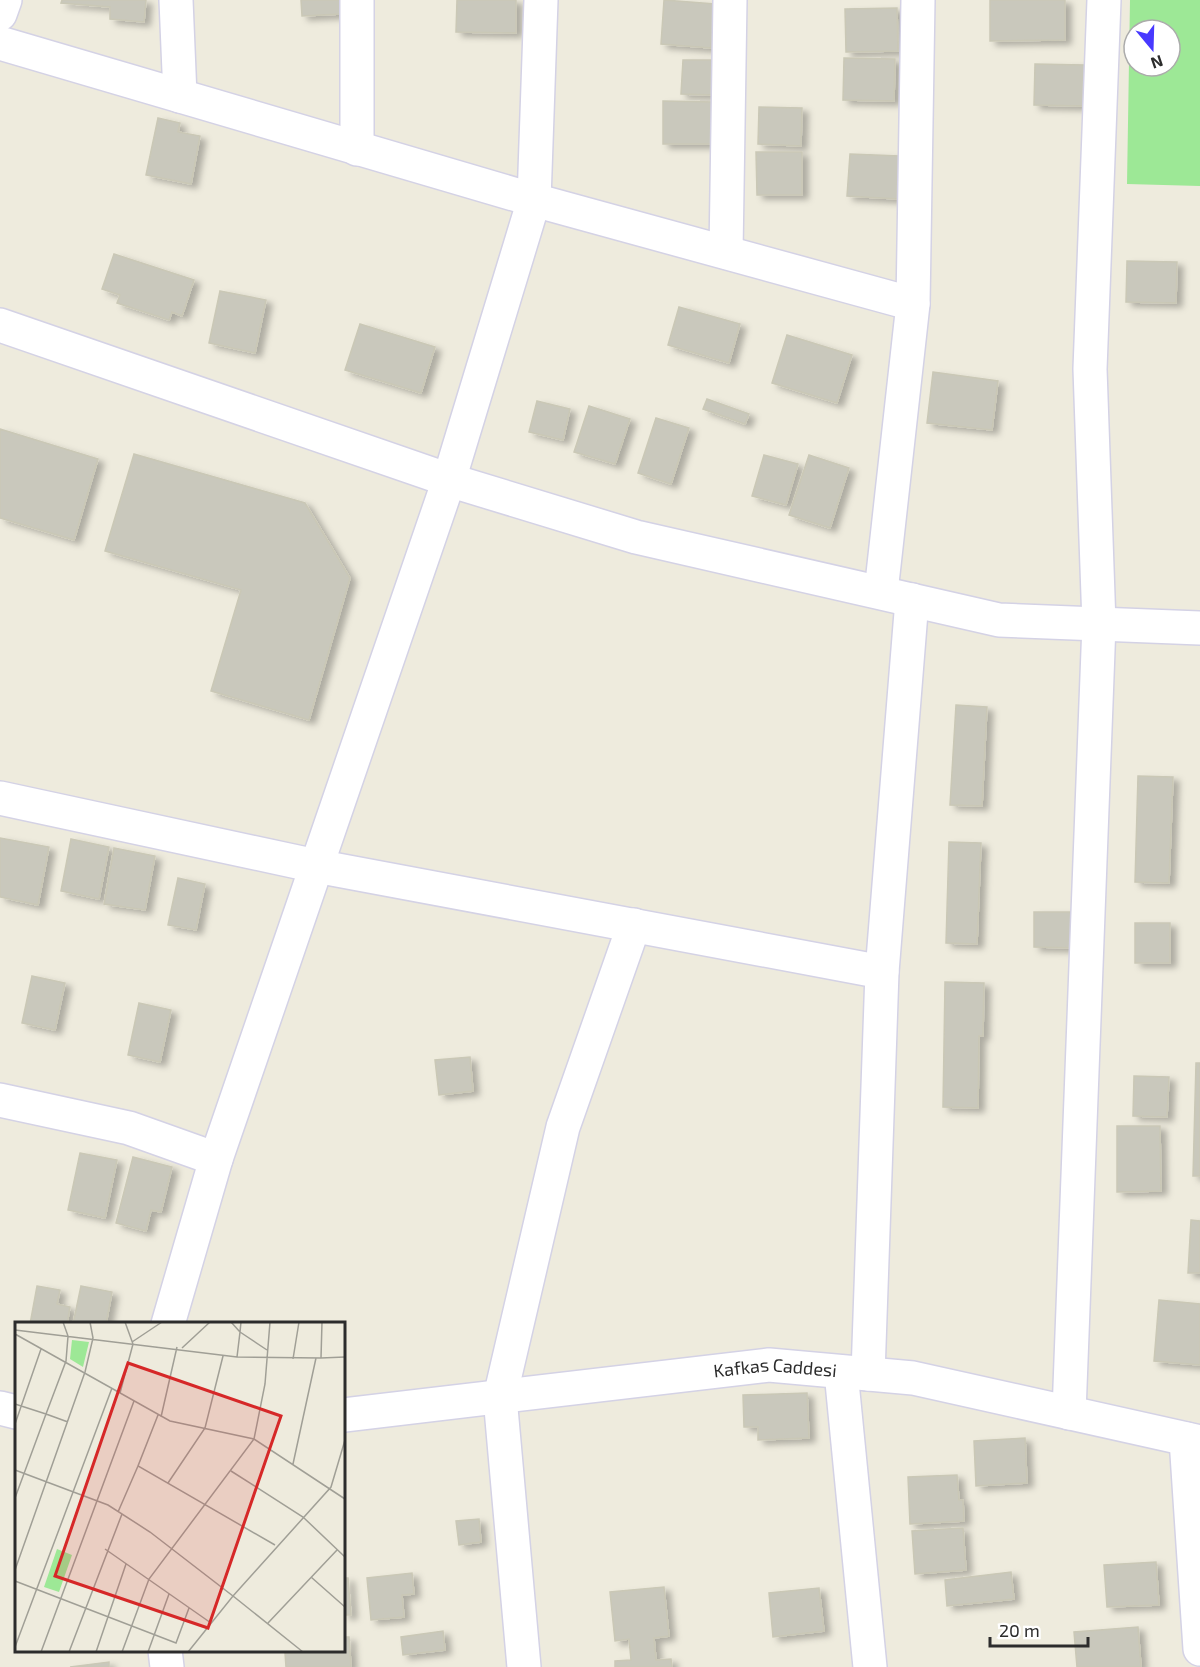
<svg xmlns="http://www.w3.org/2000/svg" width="1200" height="1667" font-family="'Exo 2',sans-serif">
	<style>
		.green { fill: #9de896; fill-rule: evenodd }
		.building { fill: #c9c8bc; stroke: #cac8b6; stroke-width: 1.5; filter: url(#shadow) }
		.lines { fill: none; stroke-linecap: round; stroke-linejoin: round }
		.minor-casing { stroke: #d4d2e5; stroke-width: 36 }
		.minor { stroke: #fff; stroke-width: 33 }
		.labels { text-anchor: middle; stroke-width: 4.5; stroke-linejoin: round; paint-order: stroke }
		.street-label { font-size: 18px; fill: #2c2c2c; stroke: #fff }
		.inset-road { fill: none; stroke: #a09f96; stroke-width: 1.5 }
		.view { fill: #d62828; fill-opacity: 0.15; stroke: #d62828; stroke-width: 3 }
		.inset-edge { fill: none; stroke: #2c2c2c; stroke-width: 3 }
	</style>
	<defs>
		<filter id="shadow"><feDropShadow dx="6" dy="4" stdDeviation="3" flood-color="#0004"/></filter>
	</defs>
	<rect width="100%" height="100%" fill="#eeebdd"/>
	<path class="green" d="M1130,0H1200V186L1127,184ZM1134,30H1170V66H1134Z"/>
	<path class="building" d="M62,0H146L144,22L110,19V7L61,3Z
		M301,0H340L341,14L302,16Z
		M457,0H516V33L456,32Z
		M664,0L715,4L711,48L661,44Z
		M990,0H1065V40L990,41Z
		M897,8L898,51L846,52L845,9Z
		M844,58L895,59L894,101L843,100Z
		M683,60H714L713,95L681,94Z
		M1035,64L1085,65V106L1034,105Z
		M663,101L714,102L713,144H663Z
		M759,107L802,108L801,146L758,144Z
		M158,118L180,123L178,132L200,136L191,184L146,175Z
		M756,152H802V195H757Z
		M850,154L900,156L898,199L847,196Z
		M114,254L194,280L182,316L172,312L169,320L117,303L120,295L102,289Z
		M1127,261L1177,262L1176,303L1126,302Z
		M220,291L266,300L255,353L209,343Z
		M679,307L740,324L729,363L668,345Z
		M360,324L435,347L421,393L345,370Z
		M787,335L852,355L837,403L772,383Z
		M933,372L998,381L992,430L927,423Z
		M707,399L749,414L745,424L703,409Z
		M537,401L570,409L563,440L529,432Z
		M589,406L630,419L615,464L574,452Z
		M656,418L689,428L671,484L638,473Z
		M0,429L98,459L74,540L0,518Z
		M134,454L305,503L350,578L309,720L211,691L241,590L105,551Z
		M764,455L798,464L786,505L752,496Z
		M809,455L849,468L830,528L789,515Z
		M956,705L987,707L982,806L950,805Z
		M1138,776L1173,777L1169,883L1135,882Z
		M0,838L49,847L38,905L0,897Z
		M71,839L109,847L99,899L61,891Z
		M949,842L981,843L977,944L946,943Z
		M114,848L155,856L145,910L104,904Z
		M178,878L205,884L196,930L168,925Z
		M1034,912H1080L1079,948L1034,947Z
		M1135,923H1170V963H1135Z
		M32,976L65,983L55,1030L22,1023Z
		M945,982L984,983L983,1036H979L978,1108L943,1107Z
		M139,1003L171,1010L160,1062L128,1055Z
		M470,1057L473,1091L439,1095L435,1060Z
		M1196,1063H1200V1176H1193Z
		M1134,1076L1169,1077L1167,1117L1133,1116Z
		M1117,1126H1160L1161,1191L1117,1192Z
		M80,1153L117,1160L105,1218L68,1210Z
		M133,1157L172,1167L161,1212L151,1210L146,1231L116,1223Z
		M1191,1220L1200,1221V1273H1188Z
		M37,1286L60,1290L57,1304L70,1307L67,1324H30Z
		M81,1286L112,1292L106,1324H73Z
		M1159,1300L1200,1304V1365L1154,1361Z
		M807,1393L809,1438L758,1440V1427H744L743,1395Z
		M1025,1438L1027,1483L976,1486L974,1441Z
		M957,1475L959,1500H963L964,1521L910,1524L908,1477Z
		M479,1519L481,1542L459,1545L456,1521Z
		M963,1528L966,1570L915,1574L912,1531Z
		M1156,1562L1159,1605L1107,1607L1104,1565Z
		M1011,1572L1014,1599L947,1606L945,1580Z
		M412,1573L414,1594L402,1595L404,1617L371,1620L367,1578Z
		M344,1578H348L351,1615H344Z
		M664,1587L669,1636L654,1638L656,1660L671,1659L672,1667H615V1661L631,1660L629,1639L615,1641L610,1592Z
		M819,1588L824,1631L773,1637L769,1593Z
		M1138,1627L1141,1667H1077L1074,1632Z
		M443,1631L445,1650L403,1655L401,1637Z
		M344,1637H349L351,1667H286L285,1653L344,1650Z
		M109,1662V1667H70Z"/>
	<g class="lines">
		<defs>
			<g id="minor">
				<path d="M176,0L180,96"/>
				<path d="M357,0V149"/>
				<path d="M0,14L5,0"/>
				<path d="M0,43L534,200L913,304"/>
				<path d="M726,252L730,0"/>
				<path d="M0,325L449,480L636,537L999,620L1200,628"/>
				<path d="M881,592L913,304L918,0"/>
				<path d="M0,798L316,866L882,972L868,1374"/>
				<path d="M882,972L912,600"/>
				<path d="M0,1100L129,1128L216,1159"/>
				<path d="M168,1324L216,1159L449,480L534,200L541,0"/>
				<path d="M841,1372L870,1667"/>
				<path d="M0,1408L16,1412"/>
				<path d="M1069,1413L1099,624L1090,369L1104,0"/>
				<path id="s1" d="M344,1415L769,1365L913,1378L1200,1442"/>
				<path d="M1186,1439L1200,1649"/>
				<path d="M165,1650L167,1667"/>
				<path d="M524,1667L500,1397L563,1127L634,925"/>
			</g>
		</defs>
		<use href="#minor" class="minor-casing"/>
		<use href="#minor" class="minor"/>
	</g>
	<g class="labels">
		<g class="street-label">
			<text dy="6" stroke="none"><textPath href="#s1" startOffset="434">Kafkas Caddesi</textPath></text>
		</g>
	</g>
	<g transform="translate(15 1322)">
		<rect width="330" height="330" fill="#eeebdd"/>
		<path d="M57,18L74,20L68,45L55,37ZM42,227L57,233L44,270L29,265Z" fill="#9de896"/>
		<path class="inset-road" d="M48,0L53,14L51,39L31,92L53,100M216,0L225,10L222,35M226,0L225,10L252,28M307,0L306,36L330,35M0,8L222,35L306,36M0,12L155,99L239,117L330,177M117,20L147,0M167,26L195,0M278,37L284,0M105,71L118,22L110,0M0,82L31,92L0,176M143,93L123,144L260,223M146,95L162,25M0,102L26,27M278,142L301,36M0,148L93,183L135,210L218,274L316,165L330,118M216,149L288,195L330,235M153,161L190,106L208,34M103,190L123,144M90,227L196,301M0,248L70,50L78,16L75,0M296,255L330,285M0,259L161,321L174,286M253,301L322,228M0,325L97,66M26,330L119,79M54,330L107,192M81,330L111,242M107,330L134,257L239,117L250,62L255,0M133,330L154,272M173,330L218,274L288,330"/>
		<path class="view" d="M113,41L266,94L193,306L40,254Z"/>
		<rect width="330" height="330" class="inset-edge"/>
	</g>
	<g transform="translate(1152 48) rotate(161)"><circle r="28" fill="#ffffff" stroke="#ababab" stroke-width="1.5"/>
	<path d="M0-4.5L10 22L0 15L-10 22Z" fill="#4839ff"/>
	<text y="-9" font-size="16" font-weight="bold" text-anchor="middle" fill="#2c2c2c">N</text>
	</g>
	<path d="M990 1637v9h98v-9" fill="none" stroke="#2c2c2c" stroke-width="3"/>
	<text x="999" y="1637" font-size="18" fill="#2c2c2c" stroke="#ffffff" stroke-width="4.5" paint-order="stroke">20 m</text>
</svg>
